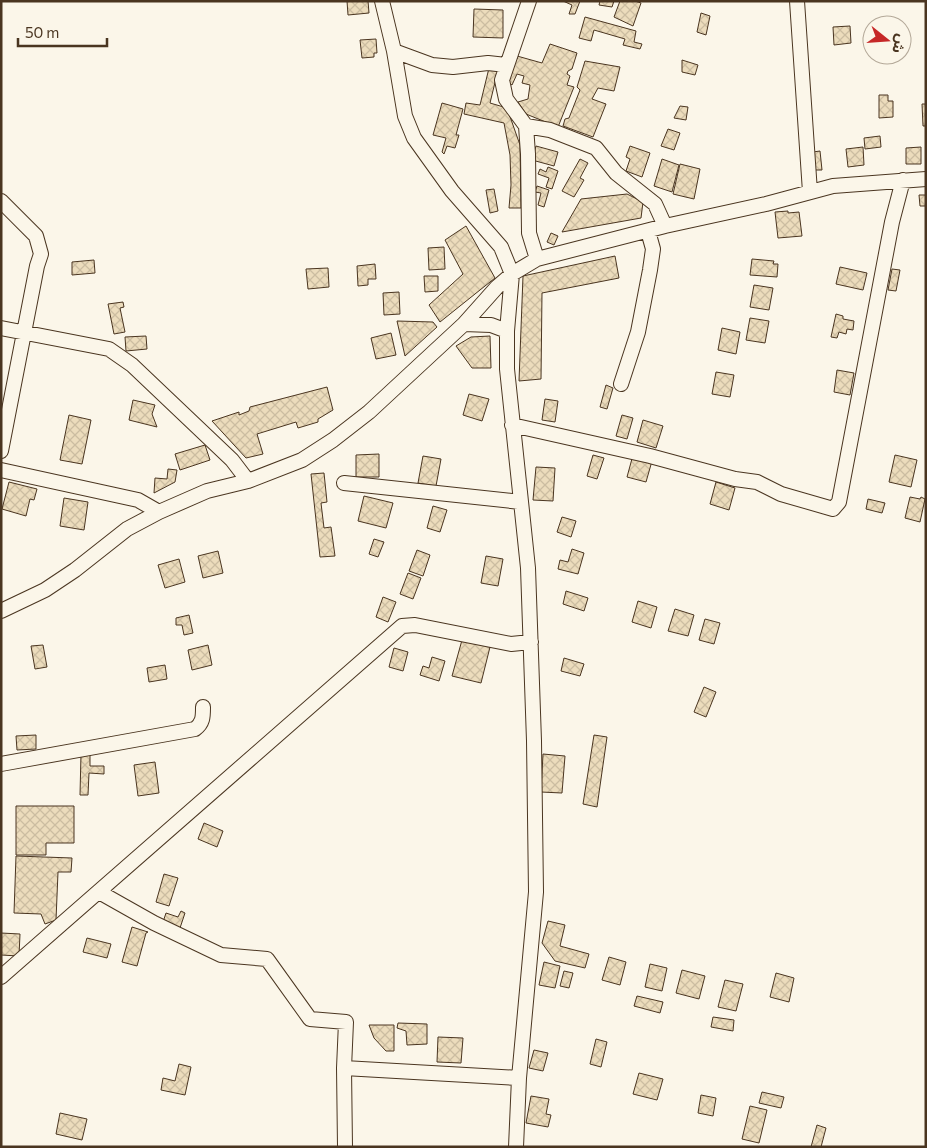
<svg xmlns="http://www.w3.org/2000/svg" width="927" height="1148" font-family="Commissioner,'Noto Sans Arabic',sans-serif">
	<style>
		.building { fill: url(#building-cross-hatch); stroke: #4a3520 }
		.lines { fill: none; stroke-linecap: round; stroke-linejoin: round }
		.minor-casing { stroke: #4a3520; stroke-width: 16 }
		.minor { stroke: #fbf6e9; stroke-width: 14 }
	</style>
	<defs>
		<pattern id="building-cross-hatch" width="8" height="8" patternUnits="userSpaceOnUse" patternTransform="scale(1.25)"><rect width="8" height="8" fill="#ecdcbc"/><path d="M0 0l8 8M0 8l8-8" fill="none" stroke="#ccbda1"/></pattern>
	</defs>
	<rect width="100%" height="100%" fill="#fbf6e9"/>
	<path class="building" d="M347,1H368L369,13L348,15Z
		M563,1H580L575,14H569L572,5Z
		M600,1H614L612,7L599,5Z
		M620,1H635L641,3L633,26L614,17Z
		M474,9L503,10V38L473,37Z
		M701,13L710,16L706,35L697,32Z
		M585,17L636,31L634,42L642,44L640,49L623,45L625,39L594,30L591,41L579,38Z
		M850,26L851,43L834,45L833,27Z
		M376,39L377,53H374V57L362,58L360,40Z
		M550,44L577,53L572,69L568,71L567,74L570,76L567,85L574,87L558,127L526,114L518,102L528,99L530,85L522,83L524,76L517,74L512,85L508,82L513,59H517V56L542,63Z
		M682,60L698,65L695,75L682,72Z
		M585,61L620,67L614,91L598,88L592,99L606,104L593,137L563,126L565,119L569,118L580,90L577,87Z
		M489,68L498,70L490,103L507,108L520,145L521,208H509L511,185L510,155L504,123L464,114L466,103L480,105Z
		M879,95H888V101H893V117L879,118Z
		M442,103L463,109L456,135H459L455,148L447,146L444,154L442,152L446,138L433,135Z
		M922,104H926V126H923Z
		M680,106L688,107L686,120L674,118Z
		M668,129L680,133L674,150L661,146Z
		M880,136L881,147L865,149L864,138Z
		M536,146L558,152L554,166L532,160Z
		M630,146L650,153L642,177L626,171L630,159L626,157Z
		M863,147L864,165L848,167L846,149Z
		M921,147V164H906V148Z
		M820,151L822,170H815L813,152Z
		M580,159L588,163L580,178L584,180L574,197L562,191Z
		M662,159L679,165L672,192L654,186Z
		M680,164L700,169L694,199L673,194Z
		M548,167L558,171L552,189L546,187L549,178L538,174L540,169L546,172Z
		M537,186L549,190L544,207L538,205L541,193L535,192Z
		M494,189L498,211L490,213L486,190Z
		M627,194L643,202L641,218L562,232L581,199Z
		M919,195H926V206H920Z
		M788,211V213L799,212L802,236L778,238L775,212Z
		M466,226L495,278L440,322L429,305L463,274L445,240Z
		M551,233L558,236L554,245L547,242Z
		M444,247L445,269L429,270L428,248Z
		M615,256L619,278L542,293L541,379L519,381L523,276Z
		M752,259L774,261L773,264H778L777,277L750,275Z
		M94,260L95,273L72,275V262Z
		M375,264L376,279H368V285L358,286L357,266Z
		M840,267L867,273L863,290L836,284Z
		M328,268L329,287L308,289L306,269Z
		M892,269L900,270L896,291L888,290Z
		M424,276H438V291L425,292Z
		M754,285L773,288L769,310L750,307Z
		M399,292L400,314L384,315L383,293Z
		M123,302L124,307L120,308L125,332L114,334L108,304Z
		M836,314L843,316V319L854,321L853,330L847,329L846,334L839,332L837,338L831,337Z
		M750,318L769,321L765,343L746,340Z
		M397,321L433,322L437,327L405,356Z
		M722,328L740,332L736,354L718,350Z
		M391,333L396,355L376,359L371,338Z
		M146,336L147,349L126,351L125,337Z
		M490,336L491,368H472L456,346L471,337Z
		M837,370L854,373L850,395L834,392Z
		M716,372L734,375L730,397L712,394Z
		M606,385L613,388L607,409L600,407Z
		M327,387L333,410L318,419V422L298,428L296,422L257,434L263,454L246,458L212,421L239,412V415L249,411L250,407Z
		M469,394L489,399L482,421L463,415Z
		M545,399L558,401L555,422L542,420Z
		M133,400L155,405L152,414L157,427L129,420Z
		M69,415L91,420L82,464L60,460Z
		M622,415L633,418L627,439L616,436Z
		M643,420L663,426L656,448L637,442Z
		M205,445L210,460L180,470L175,454Z
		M379,454V477H356V455Z
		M593,455L604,458L597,479L587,476Z
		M633,455L652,461L646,482L627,477Z
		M895,455L917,460L911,487L889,482Z
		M423,456L441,459L436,486L418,483Z
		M536,467L555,468L553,501L533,500Z
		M168,469L177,470L175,482L154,493L155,478L167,479Z
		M324,473L327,502L321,503L324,528L331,527L335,556L320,557L311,474Z
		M9,482L37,489L34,500L30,499L26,516L2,509Z
		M716,482L735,488L729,510L710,504Z
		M364,496L393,503L386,528L358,521Z
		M910,497L920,499L921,497L925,499L920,522L905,518Z
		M64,498L88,502L84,530L60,526Z
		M868,499L885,503L882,513L866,509Z
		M433,506L447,510L440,532L427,528Z
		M562,517L576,521L571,537L557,532Z
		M374,539L384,542L378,557L369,554Z
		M572,549L584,553L578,574L558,569L560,560L568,562Z
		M417,550L430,555L423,576L409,571Z
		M218,551L223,573L203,578L198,556Z
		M486,556L503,559L498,586L481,583Z
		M179,559L185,582L165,588L158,565Z
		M408,573L421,578L413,599L400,594Z
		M566,591L588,598L584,611L563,604Z
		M383,597L396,602L388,622L376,617Z
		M638,601L657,607L651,628L632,622Z
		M675,609L694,615L688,636L668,631Z
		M189,615L193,633L184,635L182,625H176V618Z
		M705,619L720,623L714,644L699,640Z
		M462,640L490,647L481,683L452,676Z
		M43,645L47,667L35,669L31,646Z
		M208,645L212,665L192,670L188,650Z
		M394,648L408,652L403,671L389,667Z
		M432,657L445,661L439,681L420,675L423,666L429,668Z
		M564,658L584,664L580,676L561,671Z
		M165,665L167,679L149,682L147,668Z
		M704,687L716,692L706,717L694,712Z
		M36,735V749L17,750L16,736Z
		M594,735L607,737L597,807L583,804Z
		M81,754L90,755V766H104V774L89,773L88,795H80Z
		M543,754L565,756L562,793L541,792Z
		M155,762L159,793L138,796L134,765Z
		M16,806H74V843H46V855H16Z
		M204,823L223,831L217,847L198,839Z
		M16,856L72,858L71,872H58L56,920L45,924L41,914L14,913Z
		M164,874L178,878L169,906L156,902Z
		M181,911L185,913L179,931L162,925L166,913L178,917Z
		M548,921L565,925L560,946L589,954L585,968L555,961L542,943Z
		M132,927L148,932L146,933L137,966L122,962Z
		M1,933L20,934L19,956L1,955Z
		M87,938L111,944L107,958L83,952Z
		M609,957L626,962L620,985L602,980Z
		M544,962L560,966L555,988L539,985Z
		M650,964L667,968L662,991L645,987Z
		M682,970L705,976L699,999L676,993Z
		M564,971L573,973L569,988L560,986Z
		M776,973L794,978L789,1002L770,997Z
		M725,980L743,984L736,1011L718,1007Z
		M637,996L663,1002L660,1013L634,1006Z
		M713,1017L734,1020L733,1031L711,1027Z
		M398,1023L427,1024V1044L407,1045L406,1031L397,1028Z
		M369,1025H394V1051H386L374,1038Z
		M438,1037L463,1038L461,1063L437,1062Z
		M596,1039L607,1042L601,1067L590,1064Z
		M534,1050L548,1053L543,1071L529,1068Z
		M179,1064L191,1067L185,1095L161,1090L163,1078L175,1081Z
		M639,1073L663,1079L657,1100L633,1094Z
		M762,1092L784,1097L781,1108L759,1103Z
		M701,1095L716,1098L713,1116L698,1113Z
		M531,1096L549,1099L546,1114L551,1115L548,1127L526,1123Z
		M750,1106L767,1110L759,1143L742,1139Z
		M60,1113L87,1119L82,1140L56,1134Z
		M817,1125L826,1128L821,1147H811Z"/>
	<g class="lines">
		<defs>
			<path id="minor" d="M382,1L394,51L405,116L414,138L452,191L501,247L512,274L507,331V369L528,568L534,741L536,892L519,1078L516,1147
				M529,1L502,80L506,99L526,126L528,154L529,233L537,259
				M797,1L810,192
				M394,51L432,65L453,67L488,63L506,65
				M526,126L550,130L596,148L616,173L655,204L665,226
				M1,201L36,236L41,254L37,266L1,451
				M464,324L491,325L507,331
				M1,328L109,349L132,365L232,460L248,481
				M621,384L638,332L650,270L653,249L648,231
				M512,425L650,456L735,479L757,482L781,494L833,509L839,502L892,222L903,180
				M1,470L138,500L159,512
				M344,483L521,502
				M1,611L45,590L75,570L127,529L159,512L207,491L248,481L302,460L333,440L369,412L464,324L497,287L512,274L537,259L665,226L766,204L833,186L926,179
				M1,764L195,729C203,723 203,717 203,707
				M99,892L154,923L221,955L267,959L310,1019L346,1022L344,1068
				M1,977L402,626L415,625L511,644L531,642
				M345,1147L344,1068L519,1078"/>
		</defs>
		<use href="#minor" class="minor-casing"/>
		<use href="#minor" class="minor"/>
	</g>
	<rect width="927" height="1148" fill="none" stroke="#4a3520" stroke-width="5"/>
	<g transform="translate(887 40) rotate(107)"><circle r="24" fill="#fbf6e9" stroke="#b4a999"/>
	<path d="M0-4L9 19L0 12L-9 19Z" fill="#c62828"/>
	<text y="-8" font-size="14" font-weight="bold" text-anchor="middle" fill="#4a3520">ش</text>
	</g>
	<path d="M18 38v8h89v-8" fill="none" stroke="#4a3520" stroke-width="2.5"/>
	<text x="25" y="38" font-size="15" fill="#4a3520" stroke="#fbf6e9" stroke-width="4" paint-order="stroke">50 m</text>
</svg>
